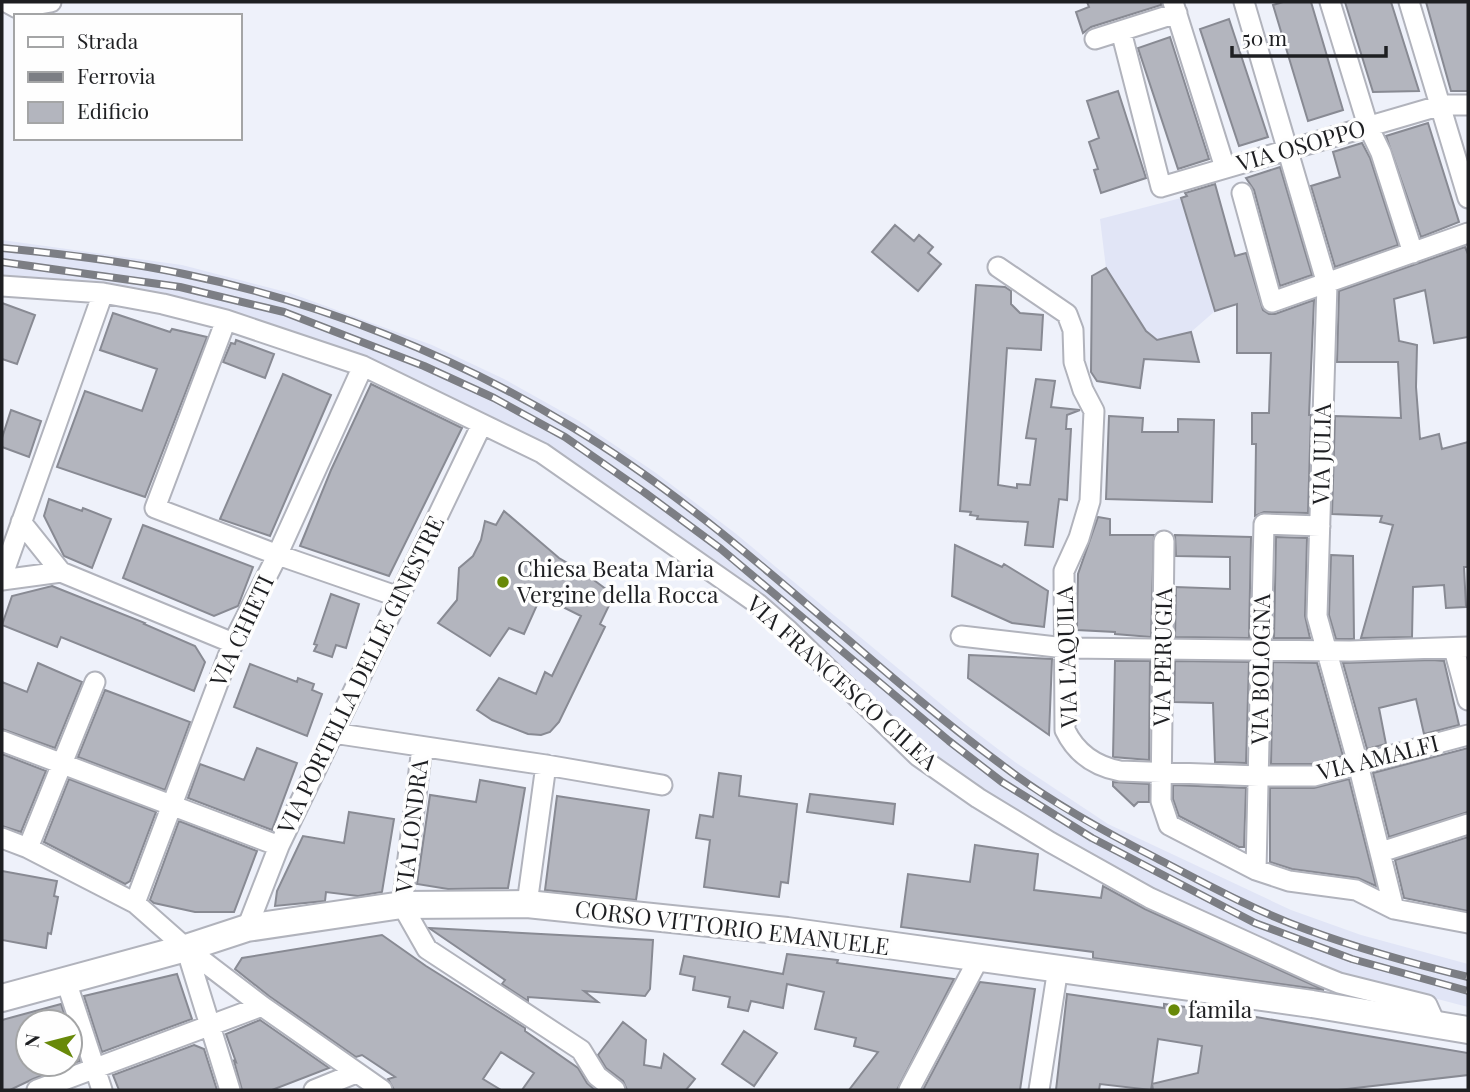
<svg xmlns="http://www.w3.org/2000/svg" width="1470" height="1092" font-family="'Playfair Display',serif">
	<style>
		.built { fill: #e1e5f6 }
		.building { fill: #b3b5be; stroke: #888a93; stroke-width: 2; fill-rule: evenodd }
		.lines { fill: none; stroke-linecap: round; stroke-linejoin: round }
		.street-casing { stroke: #b1b3bc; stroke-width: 23 }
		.secondary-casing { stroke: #b1b3bc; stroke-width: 30 }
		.street { stroke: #fff; stroke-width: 19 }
		.secondary { stroke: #fff; stroke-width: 26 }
		.rail-casing { stroke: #7c7e84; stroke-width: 8 }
		.rail { stroke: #fefefe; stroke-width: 5; stroke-dasharray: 16; stroke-linecap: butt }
		.poi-dot { fill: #688909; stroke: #fefefe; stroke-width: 2.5 }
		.labels { text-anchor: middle; stroke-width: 7; stroke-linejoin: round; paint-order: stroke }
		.street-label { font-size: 23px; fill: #1e1f22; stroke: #fefefe }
		.poi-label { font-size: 23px; fill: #1e1f22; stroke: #fefefe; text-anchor: start }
	</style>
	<rect width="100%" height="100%" fill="#eef1fa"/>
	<path class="built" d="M1181,198L1215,311L1191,332L1157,340L1146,331L1106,268L1100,219Z
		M2,240L182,265L290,293L432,345L504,379L579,421L656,473L735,533L965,724L1015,762L1108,824L1291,910L1361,935L1468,964V1007L1349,976L1275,946L1187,908L1083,851L982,788L926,750L762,596L627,498L554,452L348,355L2,278Z"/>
	<path class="building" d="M1087,2H1161V5L1091,27L1083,33L1076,12L1089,7Z
		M1283,2H1311L1343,110L1308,121L1273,5Z
		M1345,2H1391L1419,91L1373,92Z
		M1426,2H1468V91H1451Z
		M1229,19L1268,137L1239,146L1200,29Z
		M1170,37L1209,159L1178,169L1138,48Z
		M1118,91L1146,178L1101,193L1094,170L1098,169L1089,142L1099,138L1087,101Z
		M1428,123L1459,222L1421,237L1386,136Z
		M1362,143L1370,158L1398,245L1335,267L1311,186L1340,177L1333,152Z
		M1280,167L1312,275L1280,286L1254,190L1246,178Z
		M1215,184L1235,256L1246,253L1263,310L1269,314H1275L1314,300L1309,415H1311L1308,513L1264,512L1255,516L1256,444H1252V413H1269L1271,353H1237V304L1215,311L1181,198L1187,196L1185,193Z
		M895,225L914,241L919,235L933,247L928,253L941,264L918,291L872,252Z
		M1465,247L1468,254V337L1434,343L1425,290L1394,299L1399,341L1417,345L1416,387L1420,439L1439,434L1442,449L1468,442V567H1464L1466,607L1446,608L1444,585L1413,587L1412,637L1361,638L1393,525L1380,522L1382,516L1332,514L1335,416L1401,418L1398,362H1337L1339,291Z
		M1106,268L1146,331L1157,340L1191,332L1199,362L1144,359L1140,388L1097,381L1091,372L1092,276Z
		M976,285L1005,287L1011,291V304L1020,313L1043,315L1041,350L1007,348L998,485L1017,488V484L1030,485L1036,439L1026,438L1036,379L1055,381L1051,407L1080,410L1067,415L1066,429H1071L1067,500L1059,499L1053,547L1025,545L1028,522L977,519L978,516L970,515L971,512L960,511Z
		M2,303L35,315L17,364L2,359Z
		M113,313L170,332L172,329L207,337L145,497L57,467L85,391L142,411L157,369L100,350Z
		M236,340L274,354L265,378L223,362L231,343L235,344Z
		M283,374L331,395L270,536L220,519Z
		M371,384L462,428L389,576L300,546L331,470Z
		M11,410L41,421L29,457L2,447V438Z
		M1109,416L1143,418L1142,432H1178V419L1214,420L1212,502L1106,499Z
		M49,499L82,511L83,508L111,519L92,568L64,556L44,516Z
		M504,511L559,558L583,572L614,595L600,624L605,627L559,722L550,732L541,735L528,734L492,720L477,710L499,678L536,694L545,672L552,676L581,616L541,596L524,634L509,628L490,656L438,623L457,600L459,568L473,556L481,540L485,521L496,525Z
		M1098,517L1110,519V535H1154L1151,637L1115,634V632L1077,630L1078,574Z
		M143,525L253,567L238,606L214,616L123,578Z
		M1175,535L1251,537L1249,638L1175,637L1176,587L1230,589V557L1176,556Z
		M1276,537L1307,538L1305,616L1310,638H1274Z
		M955,545L1002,567L1004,564L1048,591L1044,627L1012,623L952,596Z
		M1331,555L1353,556L1354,639H1336L1329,615Z
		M52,586L145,623L144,624L195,646L205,662L194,691L61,637L57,647L2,625L12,596Z
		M331,594L359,604L346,648L336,645L332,657L314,651L317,645L314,644Z
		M969,655L1052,659L1049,735L968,678Z
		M1432,660L1444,661L1459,725L1424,734L1416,699L1379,708L1386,744L1367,749L1343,663Z
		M1115,661H1150L1149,760L1113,757Z
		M1175,661L1249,662L1246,763L1215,762L1213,703L1174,702Z
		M1273,662L1317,663L1343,756L1312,764H1271Z
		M38,663L82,682L55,748L2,729V682L27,692Z
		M250,664L297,682L298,678L314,684L312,690L322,694L307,736L234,707Z
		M105,690L190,722L165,790L78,757Z
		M257,748L297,763L272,830L188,798L200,764L244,780Z
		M1468,748V812L1389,837L1373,773Z
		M2,754L46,771L21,832L2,826Z
		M719,773L741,776L739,796L797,804L788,883L781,882L779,897L704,887L710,840L696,838L700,815L713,817Z
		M69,779L156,812L130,881L125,884L44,842Z
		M1349,779L1376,886L1358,878L1292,869L1270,862V788H1314Z
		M480,780L525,788L508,888L448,889L417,884L430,795L476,802Z
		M1113,782L1149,784V802H1138L1134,806L1113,786Z
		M1173,785L1246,788L1244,847H1239L1179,816L1173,799Z
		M810,794L895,804L893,824L807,812Z
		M557,796L649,810L636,900L545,890Z
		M349,812L394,819L382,892L358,896L326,892L325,901L275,906L277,891L303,836L344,843Z
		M179,821L257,851L234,912H195L154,903L150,900Z
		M1468,837V911L1404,898L1395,860Z
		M975,845L1038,854L1034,890L1101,898L1103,886L1145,909L1324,990L1093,958V952L901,927L908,874L970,882Z
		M2,871L57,881L54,896L58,897L51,934L48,933L46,948L2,940Z
		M429,928L653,940L650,989L645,996L584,991L598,1002L528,997V1001L502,984L505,980Z
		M382,935L426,966L525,1028V1031L578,1068L587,1083L595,1090H522L534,1073L501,1052L483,1079L501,1090H394L388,1079L395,1077L362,1055L356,1057L269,996L235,969L242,958Z
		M787,954L838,960L837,963L954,979L897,1090H849L878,1052L854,1046L856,1038L815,1029L824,992L787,984L783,1008L751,1001L748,1011L728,1007L730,997L693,990L695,977L680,974L684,956L783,974Z
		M177,974L192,1019L102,1052L84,996Z
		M980,982L1035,989L1020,1090H923Z
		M1067,994L1164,1008V1004L1256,1017L1468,1053V1075L1338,1090H1153L1152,1084L1151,1090L1100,1084L1099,1090H1056ZM1158,1039L1202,1046L1198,1073L1152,1084Z
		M61,1004L67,1022H28V1064H70V1032L80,1061L33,1079L10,1090H2V1020Z
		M260,1020L329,1068L272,1090H242L234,1061L236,1062L226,1034Z
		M623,1022L646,1040L644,1065L661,1068L664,1054L695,1079L686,1090H627L623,1081L606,1068L598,1055Z
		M744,1031L777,1053L754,1086L722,1064Z
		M194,1045L204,1049L217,1090H119L113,1075Z"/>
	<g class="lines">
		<defs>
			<path id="street" d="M6,2L17,8L51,2
				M1173,2L1225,168
				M1244,2L1327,284L1317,616L1358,764L1394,909
				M1330,2L1368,126L1381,153L1413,253
				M1409,2L1468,198
				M1121,31L1161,187L1442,105H1468
				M1095,39L1177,13
				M1242,193L1272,302L1468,233
				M998,267L1067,314L1073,330L1074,362L1083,390L1094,411L1090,501L1079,538L1064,571L1065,730C1076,753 1094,766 1120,771L1259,776H1314L1468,735
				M2,286L103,293L163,304L226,320L363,366L542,453L758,604L789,631L918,756L978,798L1050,842L1150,898L1317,974L1339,983L1427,1005L1436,1025
				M226,320L155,508L278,555L399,597
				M21,522L61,572
				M1164,541L1161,801L1169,825L1256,870L1289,881L1356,890L1394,909L1468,923
				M2,577L103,293
				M2,580L61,572L233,643
				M961,636L1065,648L1350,651L1468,647
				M1454,649L1468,700
				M333,733L546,765L662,785
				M2,741L279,846
				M422,748L402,905L427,949L581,1050L597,1076L615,1090
				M2,838L28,848L135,903L186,948L262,1006L382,1090
				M28,848L95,682
				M1381,852L1468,824
				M1256,870L1264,524L1320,526
				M135,903L233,643L275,560L363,366
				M527,904L546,765
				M247,928L279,846L482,424
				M186,948L230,1090
				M66,981L102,1090
				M37,1090L262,1006
				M314,1090L356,1073
				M909,1090L979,958
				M1039,1090L1058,968"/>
			<path id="secondary" d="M2,998L186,948L247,928L402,905L527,904L787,931L1312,1004L1468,1030"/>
		</defs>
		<use href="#street" class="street-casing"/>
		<use href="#secondary" class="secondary-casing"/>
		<use href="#street" class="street"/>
		<use href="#secondary" class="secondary"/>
		<defs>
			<path id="rail" d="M2,248C63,254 124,261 184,274C320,302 453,355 572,427C730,522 858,659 1006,768C1052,803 1105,832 1156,858C1206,884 1255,911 1308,930C1360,949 1414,964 1468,977
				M2,262L180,287L284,312L424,366L494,398L565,437L644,492L721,549L949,741L1002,782L1092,838L1255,923L1352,959L1468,991"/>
		</defs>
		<use href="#rail" class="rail-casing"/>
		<use href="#rail" class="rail"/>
	</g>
	<g class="poi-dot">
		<circle cx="503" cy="582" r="7"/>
		<circle cx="1174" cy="1010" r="7"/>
	</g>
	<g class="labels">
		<g class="street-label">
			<text transform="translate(1301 146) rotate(-16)" y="8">VIA OSOPPO</text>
			<text transform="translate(1322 454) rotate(-89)" y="8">VIA JULIA</text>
			<text transform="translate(242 631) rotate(-65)" y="8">VIA CHIETI</text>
			<text transform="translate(1067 657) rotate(-92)" y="8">VIA L'AQUILA</text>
			<text transform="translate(1163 657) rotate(-89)" y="8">VIA PERUGIA</text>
			<text transform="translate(1261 669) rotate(-89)" y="8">VIA BOLOGNA</text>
			<text transform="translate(361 675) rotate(-64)" y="8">VIA PORTELLA DELLE GINESTRE</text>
			<text transform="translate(842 683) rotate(42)" y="8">VIA FRANCESCO CILEA</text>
			<text transform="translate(1378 758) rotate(-14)" y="8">VIA AMALFI</text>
			<text transform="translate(412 826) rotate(-83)" y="8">VIA LONDRA</text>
			<text transform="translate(732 928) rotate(7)" y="8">CORSO VITTORIO EMANUELE</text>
		</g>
		<g class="poi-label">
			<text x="517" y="577">Chiesa Beata Maria<tspan x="517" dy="26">Vergine della Rocca</tspan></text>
			<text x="1188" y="1018">famila</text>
		</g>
	</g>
	<rect width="1470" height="1092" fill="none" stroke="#1e1f22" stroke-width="7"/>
	<rect x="14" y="14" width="228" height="126" fill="#fefefe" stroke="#a4a5a6" stroke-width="2"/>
	<rect x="28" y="37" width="35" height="10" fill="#ffffff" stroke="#a4a5a6" stroke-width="2"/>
	<text x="77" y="49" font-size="21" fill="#1e1f22">Strada</text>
	<rect x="28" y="72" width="35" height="10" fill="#7c7e84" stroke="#a4a5a6" stroke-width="2"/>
	<text x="77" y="84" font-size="21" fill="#1e1f22">Ferrovia</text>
	<rect x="28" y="102" width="35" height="21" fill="#b3b5be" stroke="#a4a5a6" stroke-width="2"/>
	<text x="77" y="119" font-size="21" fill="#1e1f22">Edificio</text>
	<g transform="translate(49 1043) rotate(277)"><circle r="33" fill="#fefefe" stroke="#a4a5a6" stroke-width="2"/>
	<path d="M0-5L12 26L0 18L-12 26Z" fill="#688909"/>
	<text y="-10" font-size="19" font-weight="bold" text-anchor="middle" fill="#1e1f22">N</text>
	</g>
	<path d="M1232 46v10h154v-10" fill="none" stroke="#1e1f22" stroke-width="3.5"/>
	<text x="1242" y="46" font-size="21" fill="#1e1f22" stroke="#fefefe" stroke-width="5" paint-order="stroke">50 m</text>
</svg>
